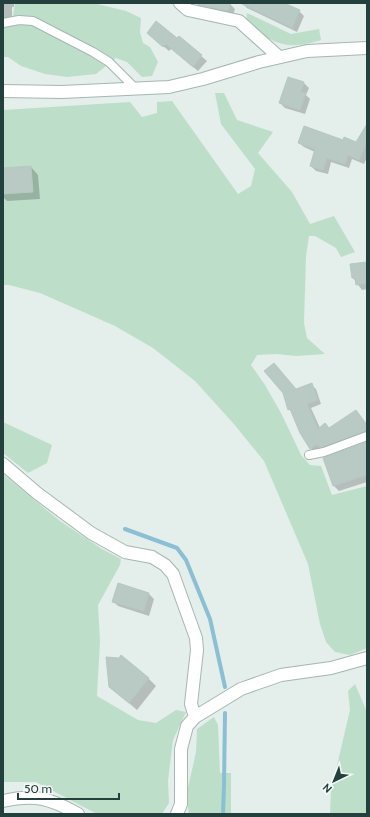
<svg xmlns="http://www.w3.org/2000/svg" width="370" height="817" font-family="Cabin,sans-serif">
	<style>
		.green { fill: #bddfca }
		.shadow { fill: #0003 }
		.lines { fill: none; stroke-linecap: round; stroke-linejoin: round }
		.stream { stroke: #8bbfd3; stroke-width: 4 }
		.building { fill: #b9c9c4; stroke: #b6c8c3 }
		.lane-casing { stroke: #a6b6b3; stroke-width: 10 }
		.street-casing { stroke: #a6b6b3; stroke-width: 14 }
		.lane { stroke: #fff; stroke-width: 8 }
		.street { stroke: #fff; stroke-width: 12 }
	</style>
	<rect width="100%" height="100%" fill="#e4eeeb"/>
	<path class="green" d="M15,3H93L126,11L141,18L140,32L143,43L150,47L158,62L152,76L142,77L127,62L116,58L96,74L67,77L45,74L21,66L8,57H3V24L12,23Z
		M247,13L291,34L319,29L321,40C285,51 274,44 246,22Z
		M215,93H224L237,120L273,132L258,153L292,192L310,224L334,216L355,252L341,257L336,248L315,236H309L306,257L304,323L307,338L325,354L296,356L277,354L257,355L251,365L265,385L281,413L301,455L310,465L321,466L332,495L367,486V648L350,655L335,652L326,642L320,624L308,564L264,461L233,423L195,381L153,348L115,326L40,293L9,285H3V110L130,102L142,117L157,113V102L172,101L238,194L251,186L255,169L221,124Z
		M3,422L52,445L47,463L28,473L3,453Z
		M3,474L60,521L102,549L121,559L120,565L98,605L100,641L97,696L138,720L156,723L176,710L186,712L173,740L168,781L169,803L162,814H97L36,782H3Z
		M355,684L367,712V814H330L331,791L350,710L348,691Z
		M214,717L218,725L220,773H231V814H189L186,796L196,752L197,729Z"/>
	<path class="shadow" d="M3,3H14V7H12V19L3,21Z
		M212,3L230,4L235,9L233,15L215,12L210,7Z
		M242,3H282L299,11L304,16L297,32L247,8Z
		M148,33L177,40L179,37L207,61L198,71L171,49L169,51Z
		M304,83L309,88L306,95L310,99L305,114L285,108L280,103Z
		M367,125V157L364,164L352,159L349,168L331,162L328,174L316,171L311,166L315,152L304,147L299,143L344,141L356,143Z
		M31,167L38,175L40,199L7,201L3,197V169Z
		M367,263V289L362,290L353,278Z
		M311,385L316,389L321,404L311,408L320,428L330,429L356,411L367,425V436L315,453L311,448L293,413L289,409L296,390Z
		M367,449V482L339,491L334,486Z
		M118,584L149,594L154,599L149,616L118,606L113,601Z
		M148,678L156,686L137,710L110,687Z"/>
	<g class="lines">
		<path class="stream" d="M125,529L177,548L186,560L210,619L225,687
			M223,814L224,785L225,713"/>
	</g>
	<path class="building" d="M198,3H231L228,11L198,5Z
		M240,3H284L300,10L292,28Z
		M156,21L177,38L179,36L202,55L193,67L166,44L163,47L147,33Z
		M288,77L304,82L301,92L306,93L300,110L279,103Z
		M367,124V142L359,160L348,155L345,164L327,158L323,170L310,166L315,149L298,143L304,126L343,140L344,137L356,142Z
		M31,166L33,192L3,194V168Z
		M367,262V283L356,285L355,278H352L350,264Z
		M274,363L296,389L312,383L318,400L307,404L318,429L325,423L329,428L356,410L367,425V431L322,447H319L318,444L310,449L300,433L290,409L288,410L283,393L264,371Z
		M367,442V475L333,486L323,458Z
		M118,583L149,593L144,611L112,602Z
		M121,655L149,678L129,703L109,687L106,657L119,658Z"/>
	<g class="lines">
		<defs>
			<path id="lane" d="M3,23L19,20L33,21L93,52L109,62L135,88
				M309,455L324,452L367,436"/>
			<path id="street" d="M180,3L188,10L239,21L279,57
				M3,91L62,92L169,87L203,79L259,62L307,51L367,48
				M3,464L37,493L91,533L125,552L152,557L165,565L173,574L196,638L197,650L191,704L195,717
				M3,801C34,794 50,798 78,814
				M177,814L181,804V749L187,726L195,717L241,689L281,675L331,668L367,658"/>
		</defs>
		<use href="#lane" class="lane-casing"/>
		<use href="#street" class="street-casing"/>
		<use href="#lane" class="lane"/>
		<use href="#street" class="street"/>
	</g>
	<rect width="370" height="817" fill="none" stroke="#23403c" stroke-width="8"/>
	<g transform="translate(334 781) rotate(223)" stroke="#f5faf8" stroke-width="3" paint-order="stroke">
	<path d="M0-3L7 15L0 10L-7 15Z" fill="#23403c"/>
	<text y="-6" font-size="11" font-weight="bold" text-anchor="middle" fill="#23403c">N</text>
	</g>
	<path d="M18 793v6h101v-6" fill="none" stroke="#23403c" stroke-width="2"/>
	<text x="24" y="793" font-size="12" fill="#23403c" stroke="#f5faf8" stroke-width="3" paint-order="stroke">50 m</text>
</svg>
